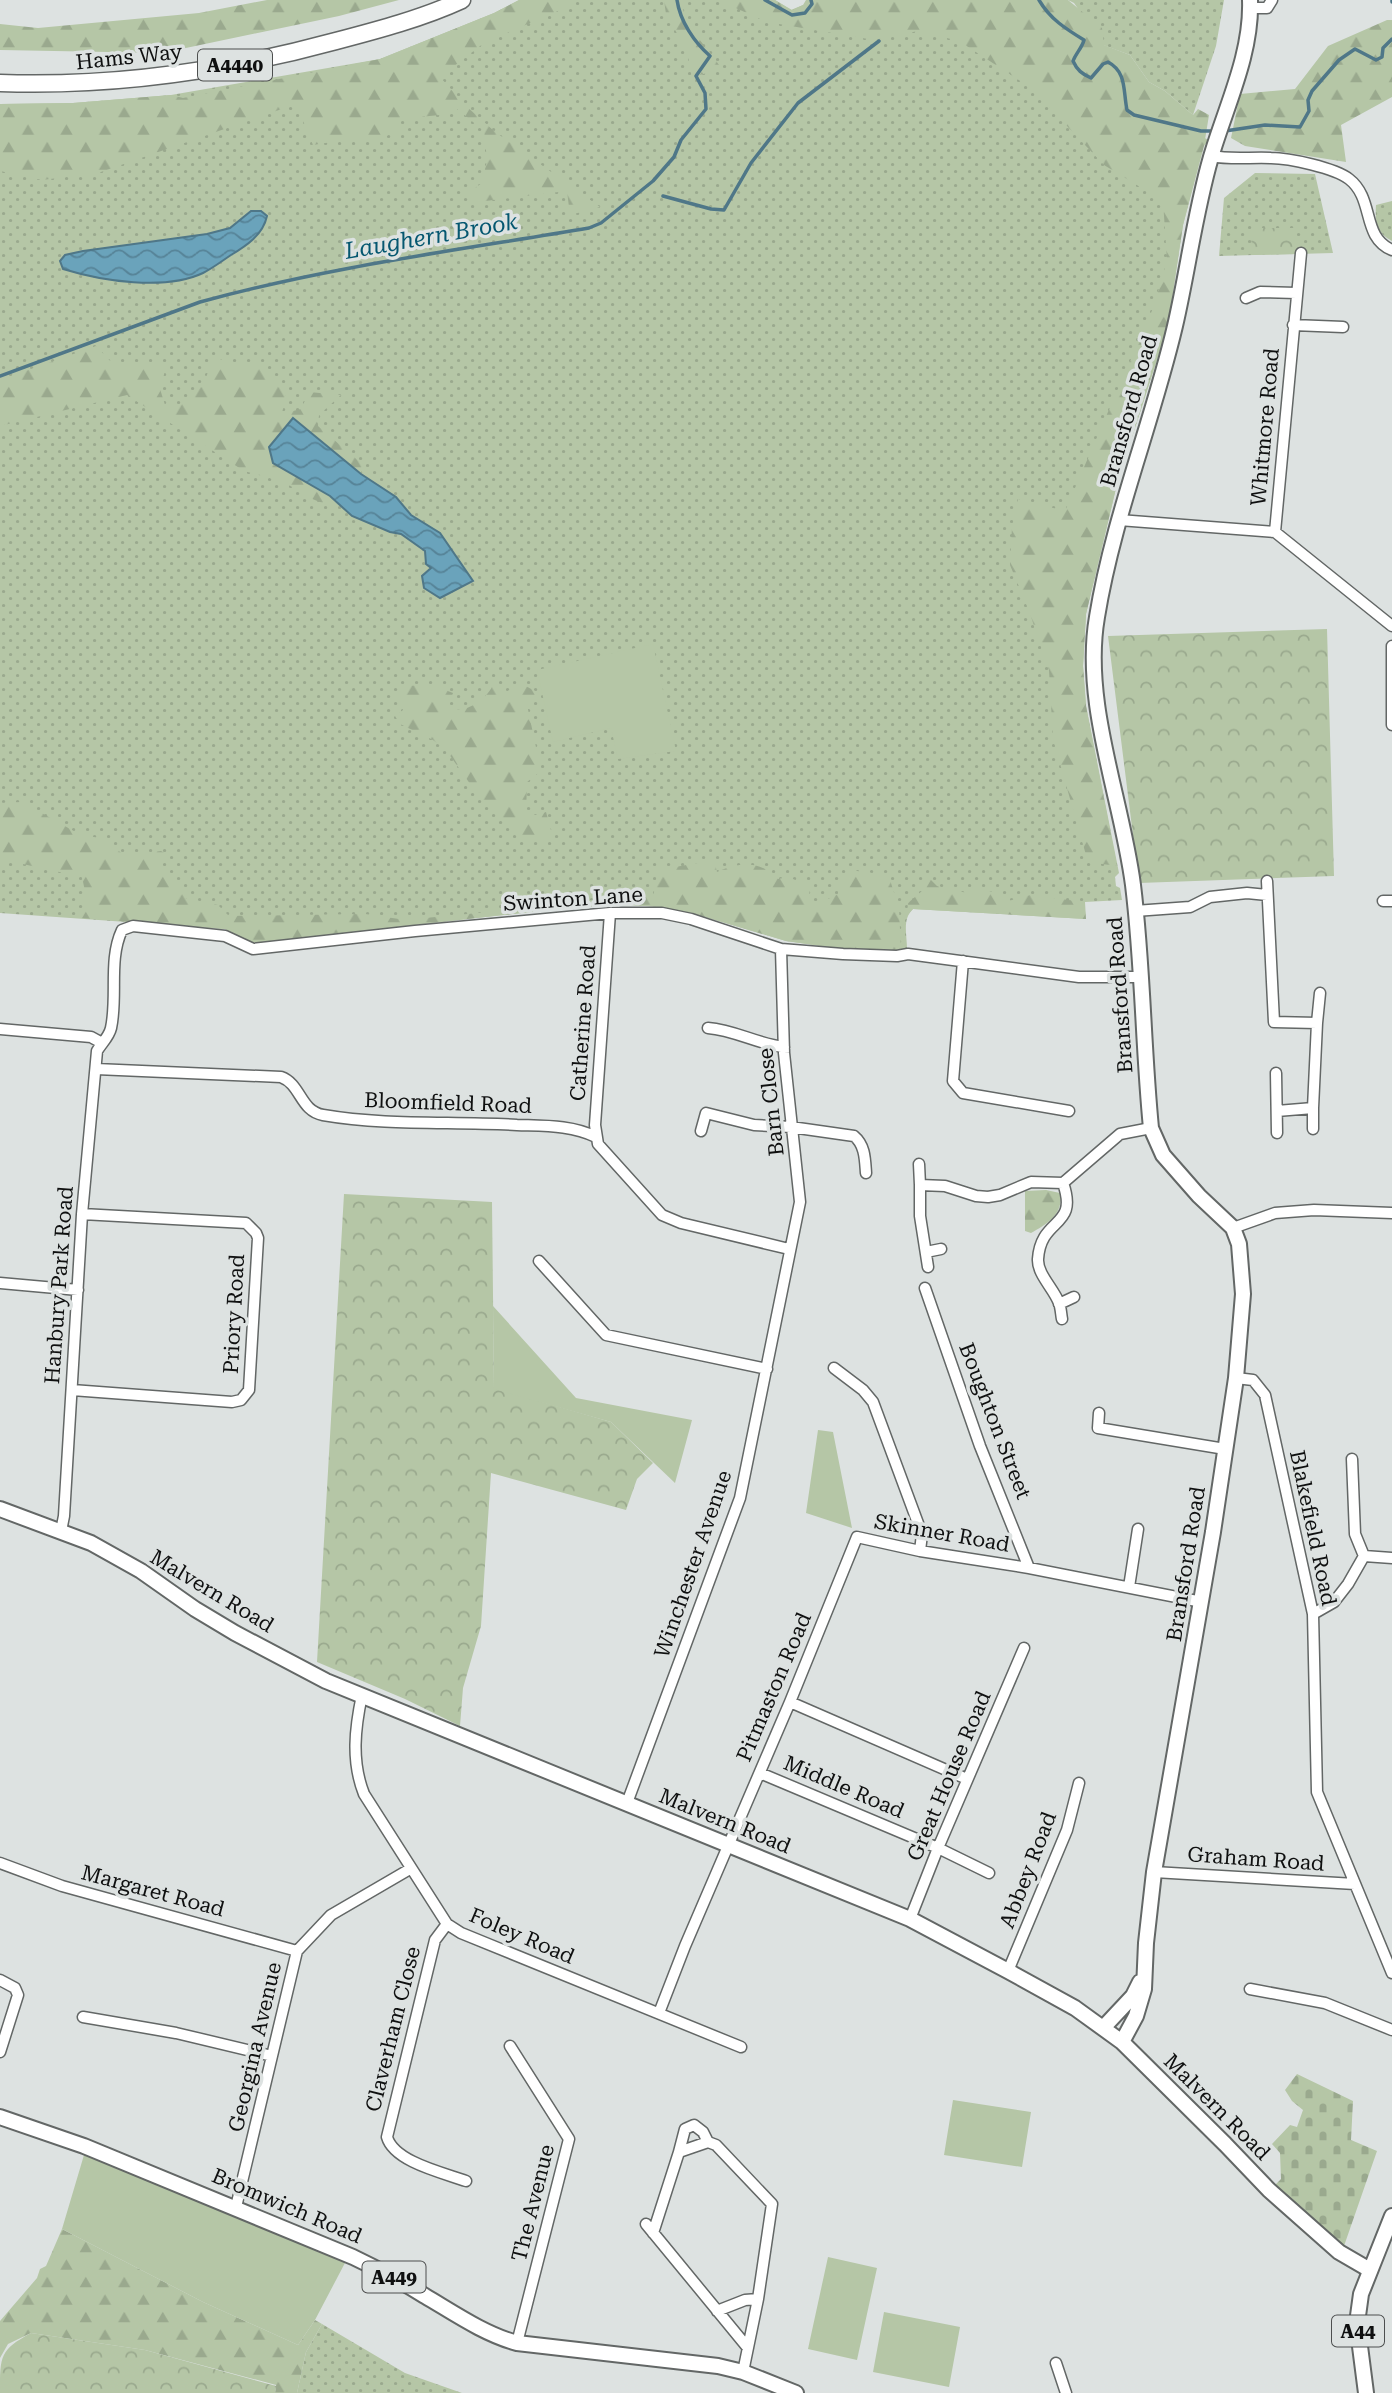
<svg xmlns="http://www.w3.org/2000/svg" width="1392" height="2393" font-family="'Roboto Serif',serif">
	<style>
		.grass { fill: url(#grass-dots) }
		.forest { fill: url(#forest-firs) }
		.cemetery { fill: url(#cemetery-stones) }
		.park { fill: url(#park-crowns) }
		.garden { fill: #b5c6a6 }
		.water { fill: url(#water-waves); stroke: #4f7788; stroke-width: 2 }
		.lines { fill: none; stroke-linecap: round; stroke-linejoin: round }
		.stream { stroke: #4f7788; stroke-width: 3.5 }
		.minor-casing { stroke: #636766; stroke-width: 13 }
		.secondary-casing { stroke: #636766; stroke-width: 18 }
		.primary-casing { stroke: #636766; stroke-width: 18 }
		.trunk-casing { stroke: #636766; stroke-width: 19 }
		.minor { stroke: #fff; stroke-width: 10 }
		.secondary { stroke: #fff; stroke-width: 14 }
		.primary { stroke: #fff; stroke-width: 14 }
		.trunk { stroke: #fff; stroke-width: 16 }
		.labels { text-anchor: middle; stroke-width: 7; stroke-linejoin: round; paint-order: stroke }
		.shield { fill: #dde2e1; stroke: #4d4f4f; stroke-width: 2 }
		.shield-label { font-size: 19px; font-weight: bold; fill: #0f1010 }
		.street-label { font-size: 21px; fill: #0f1010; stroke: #dde2e1 }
		.water-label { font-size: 23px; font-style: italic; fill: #055770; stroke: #dde2e1 }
	</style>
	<defs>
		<pattern id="grass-dots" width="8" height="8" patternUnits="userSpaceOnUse" patternTransform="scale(1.75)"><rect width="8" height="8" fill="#b5c6a6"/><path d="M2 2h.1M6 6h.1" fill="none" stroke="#9aa98e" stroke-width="1.8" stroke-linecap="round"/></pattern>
		<pattern id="forest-firs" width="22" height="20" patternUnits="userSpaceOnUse" patternTransform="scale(1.75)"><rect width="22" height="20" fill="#b5c6a6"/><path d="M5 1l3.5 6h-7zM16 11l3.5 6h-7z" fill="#9aa98e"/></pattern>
		<pattern id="cemetery-stones" width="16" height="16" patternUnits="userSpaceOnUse" patternTransform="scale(1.75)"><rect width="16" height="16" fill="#b5c6a6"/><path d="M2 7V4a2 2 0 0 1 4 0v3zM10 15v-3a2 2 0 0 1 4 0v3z" fill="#9aa98e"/></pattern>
		<pattern id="park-crowns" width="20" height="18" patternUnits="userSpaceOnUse" patternTransform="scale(1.75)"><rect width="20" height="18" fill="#b5c6a6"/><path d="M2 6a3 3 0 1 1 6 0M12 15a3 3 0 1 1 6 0" fill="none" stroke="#9aa98e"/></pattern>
		<pattern id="water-waves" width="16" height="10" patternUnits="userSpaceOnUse" patternTransform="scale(1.75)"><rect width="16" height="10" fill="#6aa3bb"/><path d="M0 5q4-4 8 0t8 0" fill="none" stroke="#568397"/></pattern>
	</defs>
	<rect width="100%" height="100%" fill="#dde2e1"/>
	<path class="grass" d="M519,0H775L791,10L803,5L1031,0L1200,136L1209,140L1203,147L1183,225L1168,325L1117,484L1086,614L1083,666L1086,706L1119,873L1115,877L1116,886L1120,888L1122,900L1085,902L1086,919L913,909C902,919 907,935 907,949L901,950L843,949L786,941L692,913L659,907L631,905L567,908L252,943L225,929L0,913V104L73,103L171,95L380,59L494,13Z
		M1068,0H1224L1216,46L1193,115L1165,91L1149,82L1130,55L1103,45L1074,3Z
		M1255,173L1315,174L1333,253L1219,256L1224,198Z
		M1392,201V241C1376,233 1375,221 1376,205Z
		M322,2324L405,2373L462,2393H297L306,2352Z"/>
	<path class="forest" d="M267,0H399L339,16L162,53L0,50V24L38,28L199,13Z
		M519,0H575L558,11L484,43L440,77L466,106L494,131L600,207L570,215L567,191L469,203V192L482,183L487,160L484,131L457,109L450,114L399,119V131L378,139L356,138L313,145L296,104L98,173L42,180L0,171V104L73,103L171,95L183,98L380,59L494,13Z
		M664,0H681C684,26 707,47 722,69L692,77L687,51L666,14Z
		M726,0H775L792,10L803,5L806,0H1068L1102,28L1104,45L1130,55L1149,82L1165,91L1193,115L1198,109L1209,115L1204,146L1183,225L1168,325L1117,484L1086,614L1083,666L1086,706L1117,866L1088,862L1053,739L1049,670L1029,611L1010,565L1012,527L1018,499L1065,511L1154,306L1167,260L1163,201L1104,165L1031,88L959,41L918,31L874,40L767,22L729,5Z
		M1387,20H1392V97L1341,125L1346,162L1245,146L1231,138L1240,94L1295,89L1328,46Z
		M96,346L115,366H126L146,361L166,367L160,389L165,405L183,404L203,385L214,357L237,365H255L279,379L287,399L281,414L301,409L309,392L341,395L319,415L318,426L362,464L361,474L293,418L269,447L273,462L330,496L337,502L332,507L310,498L284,482L244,471L127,395L0,426V380Z
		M494,683L506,692L520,683L535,691L540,697L526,700L541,771L527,782L526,815H535L546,812L552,834L538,841H521L478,795L446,750L433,740L400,724L395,716L403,710L400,699L403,686L432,685L453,693L447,708C466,714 486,701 494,683Z
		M22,802L79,834L104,839L125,856L161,851L166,854L161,868L166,877L183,884L185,898L218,905L229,916L365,914L399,919L425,918L542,907L613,897H653L658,870L709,861L715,864L717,872C740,862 760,860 778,879L788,877L810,886L809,897L814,906L838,894V885L847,882L850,870L872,873L890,880L899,908L901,950L843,949L786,941L692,913L659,907L631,905L567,908L252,943L225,929L81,918L86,896L82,877L0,859V803Z
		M924,879H930L937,886L967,893L980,889L993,892L1005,902L1030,895L1084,902L1086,919L913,909L907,916L908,903L922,891Z
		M1046,1190L1060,1193C1064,1213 1048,1224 1031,1233L1025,1231V1191Z
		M62,2229L203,2302L298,2345L315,2320L322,2324L306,2352L297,2393H275L276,2385L145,2350L31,2333L8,2344L0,2358V2321L37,2278L40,2269L46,2266Z"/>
	<path class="cemetery" d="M1297,2074L1353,2101L1351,2140L1377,2151L1344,2246L1274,2186L1281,2179L1280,2153L1272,2144L1290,2125L1297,2127L1303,2110L1292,2101L1285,2090Z"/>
	<path class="park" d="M1251,228H1294L1295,254L1252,255Z
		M1327,629L1334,876L1139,883L1108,636Z
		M344,1194L492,1202L494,1388L611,1422L653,1463L637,1479L626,1510L491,1473L481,1626L463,1688L460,1726L405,1699L317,1662Z
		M31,2333L145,2350L276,2386L275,2393H0C0,2355 0,2350 31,2333Z"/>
	<path class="garden" d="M653,644L676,751L618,759L611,728L553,742L537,670Z
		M493,1306L576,1398L692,1420L675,1483L611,1422L494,1389Z
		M818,1430L833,1432L852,1528L806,1513Z
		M953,2100L1031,2112L1022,2167L944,2155Z
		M84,2155L346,2261L315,2320L298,2345L203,2302L62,2229Z
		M828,2257L877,2268L857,2360L808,2349Z
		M884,2312L960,2327L949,2387L873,2372Z"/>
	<path class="water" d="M251,211H261L267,216C263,235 246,246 231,255C222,261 213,268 203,273C165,291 102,281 63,269L60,261L65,255L83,251L207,234L230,228Z
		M293,418L361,474L396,497L411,515L440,533L473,581L440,598L424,588L422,576L431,568L426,564L425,551L401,534L390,532L352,516L330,496L273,463L269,447Z"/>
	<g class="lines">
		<path class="stream" d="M765,0L792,15L805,13L812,4L811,0
			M1039,0C1050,19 1066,29 1084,40C1082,48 1076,53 1073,61C1077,70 1082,74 1091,78L1103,64L1108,62C1127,72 1123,91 1127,110L1134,115L1201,131H1214
			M1392,0V2
			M1225,131L1265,125L1300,127L1309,111L1308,100L1312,91L1339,60L1355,49L1376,60L1382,57L1383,48L1392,39
			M663,196L711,209L724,210L751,163L798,103L879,41
			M0,376L200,302C327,267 459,250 589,228L601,223L653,181L674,157L681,140L706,109L705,93L696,76L710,56C694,42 680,21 677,0"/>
		<defs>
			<path id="minor" d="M1250,8H1267L1272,0
				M1211,156C1232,160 1250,157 1271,158C1289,158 1335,168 1349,179C1375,199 1361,237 1392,250
				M1246,298L1260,292L1296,293
				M1293,325L1343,327
				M1119,520L1275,532L1392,626
				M1275,532L1301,253
				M1392,646V725
				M1267,881L1274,1022L1317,1023L1313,1108L1277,1111
				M1383,901H1392
				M1135,911L1190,907L1210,897L1247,893L1267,895
				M610,913L595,1125L598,1144L662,1215L681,1223L789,1249
				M963,961L953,1081L963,1093L1069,1111
				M1317,1023L1320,993
				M708,1028C735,1030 757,1044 784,1047
				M0,1029L91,1037L102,1043
				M96,1069L281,1077C301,1084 300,1111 323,1115C387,1126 453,1121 517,1125C545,1126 572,1125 596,1137
				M1276,1073L1277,1133
				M1313,1108V1129
				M701,1131L706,1113L754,1125L791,1127L854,1136C865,1145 865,1159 866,1173
				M919,1164L920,1185
				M1233,1228L1275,1213L1314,1210L1392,1213
				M926,1252L941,1249
				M539,1261L606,1335L767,1369
				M928,1267L920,1216V1185L945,1186L976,1196L988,1197L1000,1195L1031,1182L1063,1183L1120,1134L1151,1128
				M0,1283L78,1290
				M925,1288L980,1446L1029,1568
				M1059,1304L1074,1297
				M1062,1319C1061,1314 1061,1308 1059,1303C1054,1289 1037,1274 1038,1259C1041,1216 1079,1229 1063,1183
				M834,1368L863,1390L873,1402L922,1534L920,1551
				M1236,1378L1253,1380L1265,1395L1313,1614L1317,1792L1392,1973
				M72,1390L232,1402L241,1400L249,1390L258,1238L256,1233L246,1223L82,1214
				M1099,1413L1098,1428L1225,1449
				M1352,1459L1355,1534L1364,1556
				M61,1531L64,1516L82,1214L97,1051C101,1044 109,1037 111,1028C118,996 108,960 122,930L133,926L225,936L253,949L415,931L610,913H662L691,919L781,949L843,954L897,956L908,954L1079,977H1141
				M1129,1587L1138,1529
				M1313,1614L1334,1602L1348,1584L1364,1556L1392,1558
				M362,1695C355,1728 351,1761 364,1794L447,1924L461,1933L741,2047
				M790,1702L967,1779
				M760,1773L938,1848L989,1873
				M627,1803L740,1498L800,1202L784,1053L781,949
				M0,1863L62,1886L297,1951
				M1154,1872L1355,1884
				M910,1919L938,1848L1024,1648
				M447,1924L435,1940L387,2137C394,2162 444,2173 466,2181
				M1008,1971L1067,1830L1079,1783
				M0,1980L15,1988L18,1995L0,2052
				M1250,1989L1325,2003L1392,2030
				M659,2013L685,1946L790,1702L857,1537L920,1551L1029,1568L1202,1602
				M83,2017L176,2033L272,2056
				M510,2046L569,2139L517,2343
				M694,2125L703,2132L708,2142L679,2152L685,2129Z
				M708,2142L716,2145L772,2204L758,2299L743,2372
				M236,2207L297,1951L331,1915L410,1869
				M646,2224L748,2348
				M653,2233L679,2152
				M717,2311L745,2300L758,2299
				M1056,2363L1066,2393"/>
			<path id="secondary" d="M0,1509L91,1543L141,1571L195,1609L235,1633L326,1681L910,1919L1008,1971L1075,2008L1122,2042L1225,2144L1269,2190L1339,2252L1370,2270
				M1103,2028L1133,1996L1140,1982
				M1122,2042L1136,2016L1144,1989L1146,1943L1154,1872L1213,1532L1236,1378L1243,1294L1239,1244L1233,1228L1199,1196L1163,1155L1151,1128C1143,1047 1143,966 1133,885C1122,799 1082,703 1097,617C1113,518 1152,424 1175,326C1188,270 1195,212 1211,157C1226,106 1252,54 1250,0"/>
			<path id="primary" d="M0,2117L84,2146L353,2257C378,2269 401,2281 425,2296C454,2313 484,2334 517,2343L718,2366L743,2372L796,2393
				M1366,2393L1357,2323L1361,2294L1392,2216"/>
			<path id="trunk" d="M0,83C114,87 226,71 336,41C378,30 423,18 462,0"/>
		</defs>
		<use href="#minor" class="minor-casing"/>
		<use href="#secondary" class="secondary-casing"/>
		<use href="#primary" class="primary-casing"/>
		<use href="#trunk" class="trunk-casing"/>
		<use href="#minor" class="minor"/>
		<use href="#secondary" class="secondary"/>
		<use href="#primary" class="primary"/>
		<use href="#trunk" class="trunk"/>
	</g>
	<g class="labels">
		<g class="shield">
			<rect x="198" y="49.5" width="74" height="31" rx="5"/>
			<rect x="362.5" y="2261.5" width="63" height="31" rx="5"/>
			<rect x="1332" y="2315.5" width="52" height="31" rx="5"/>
		</g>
		<g class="shield-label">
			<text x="235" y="72">A4440</text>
			<text x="394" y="2284">A449</text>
			<text x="1358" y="2338">A44</text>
		</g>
		<g class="street-label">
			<text transform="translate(129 57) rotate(-6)" y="7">Hams Way</text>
			<text transform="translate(1129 411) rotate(-74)" y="7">Bransford Road</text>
			<text transform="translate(1265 427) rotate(-85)" y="7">Whitmore Road</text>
			<text transform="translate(573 899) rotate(-4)" y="7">Swinton Lane</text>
			<text transform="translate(1120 995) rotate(-94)" y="7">Bransford Road</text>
			<text transform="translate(583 1023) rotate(-86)" y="7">Catherine Road</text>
			<text transform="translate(771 1102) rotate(-96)" y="7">Barn Close</text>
			<text transform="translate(448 1103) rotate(2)" y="7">Bloomfield Road</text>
			<text transform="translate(59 1285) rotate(-86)" y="7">Hanbury Park Road</text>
			<text transform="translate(234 1314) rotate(-87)" y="7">Priory Road</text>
			<text transform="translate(995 1421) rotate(69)" y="7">Boughton Street</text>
			<text transform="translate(1313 1528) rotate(78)" y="7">Blakefield Road</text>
			<text transform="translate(942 1533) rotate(10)" y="7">Skinner Road</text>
			<text transform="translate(693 1564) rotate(-71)" y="7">Winchester Avenue</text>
			<text transform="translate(1186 1564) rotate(-81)" y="7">Bransford Road</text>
			<text transform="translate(212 1591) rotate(31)" y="7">Malvern Road</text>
			<text transform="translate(774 1687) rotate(-67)" y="7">Pitmaston Road</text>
			<text transform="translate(949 1776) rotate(-67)" y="7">Great House Road</text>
			<text transform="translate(844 1787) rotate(23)" y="7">Middle Road</text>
			<text transform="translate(725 1821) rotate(22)" y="7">Malvern Road</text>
			<text transform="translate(1256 1859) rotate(4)" y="7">Graham Road</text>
			<text transform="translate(1028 1870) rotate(-69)" y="7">Abbey Road</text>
			<text transform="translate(153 1891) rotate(15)" y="7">Margaret Road</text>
			<text transform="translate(522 1936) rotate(23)" y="7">Foley Road</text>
			<text transform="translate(393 2029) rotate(-76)" y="7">Claverham Close</text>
			<text transform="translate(255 2047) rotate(-77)" y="7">Georgina Avenue</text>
			<text transform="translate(1217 2107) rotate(45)" y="7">Malvern Road</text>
			<text transform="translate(533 2203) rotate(-76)" y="7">The Avenue</text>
			<text transform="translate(287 2206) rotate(23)" y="7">Bromwich Road</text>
		</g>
		<g class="water-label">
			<text transform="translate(431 236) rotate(-10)" y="8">Laughern Brook</text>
		</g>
	</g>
</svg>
